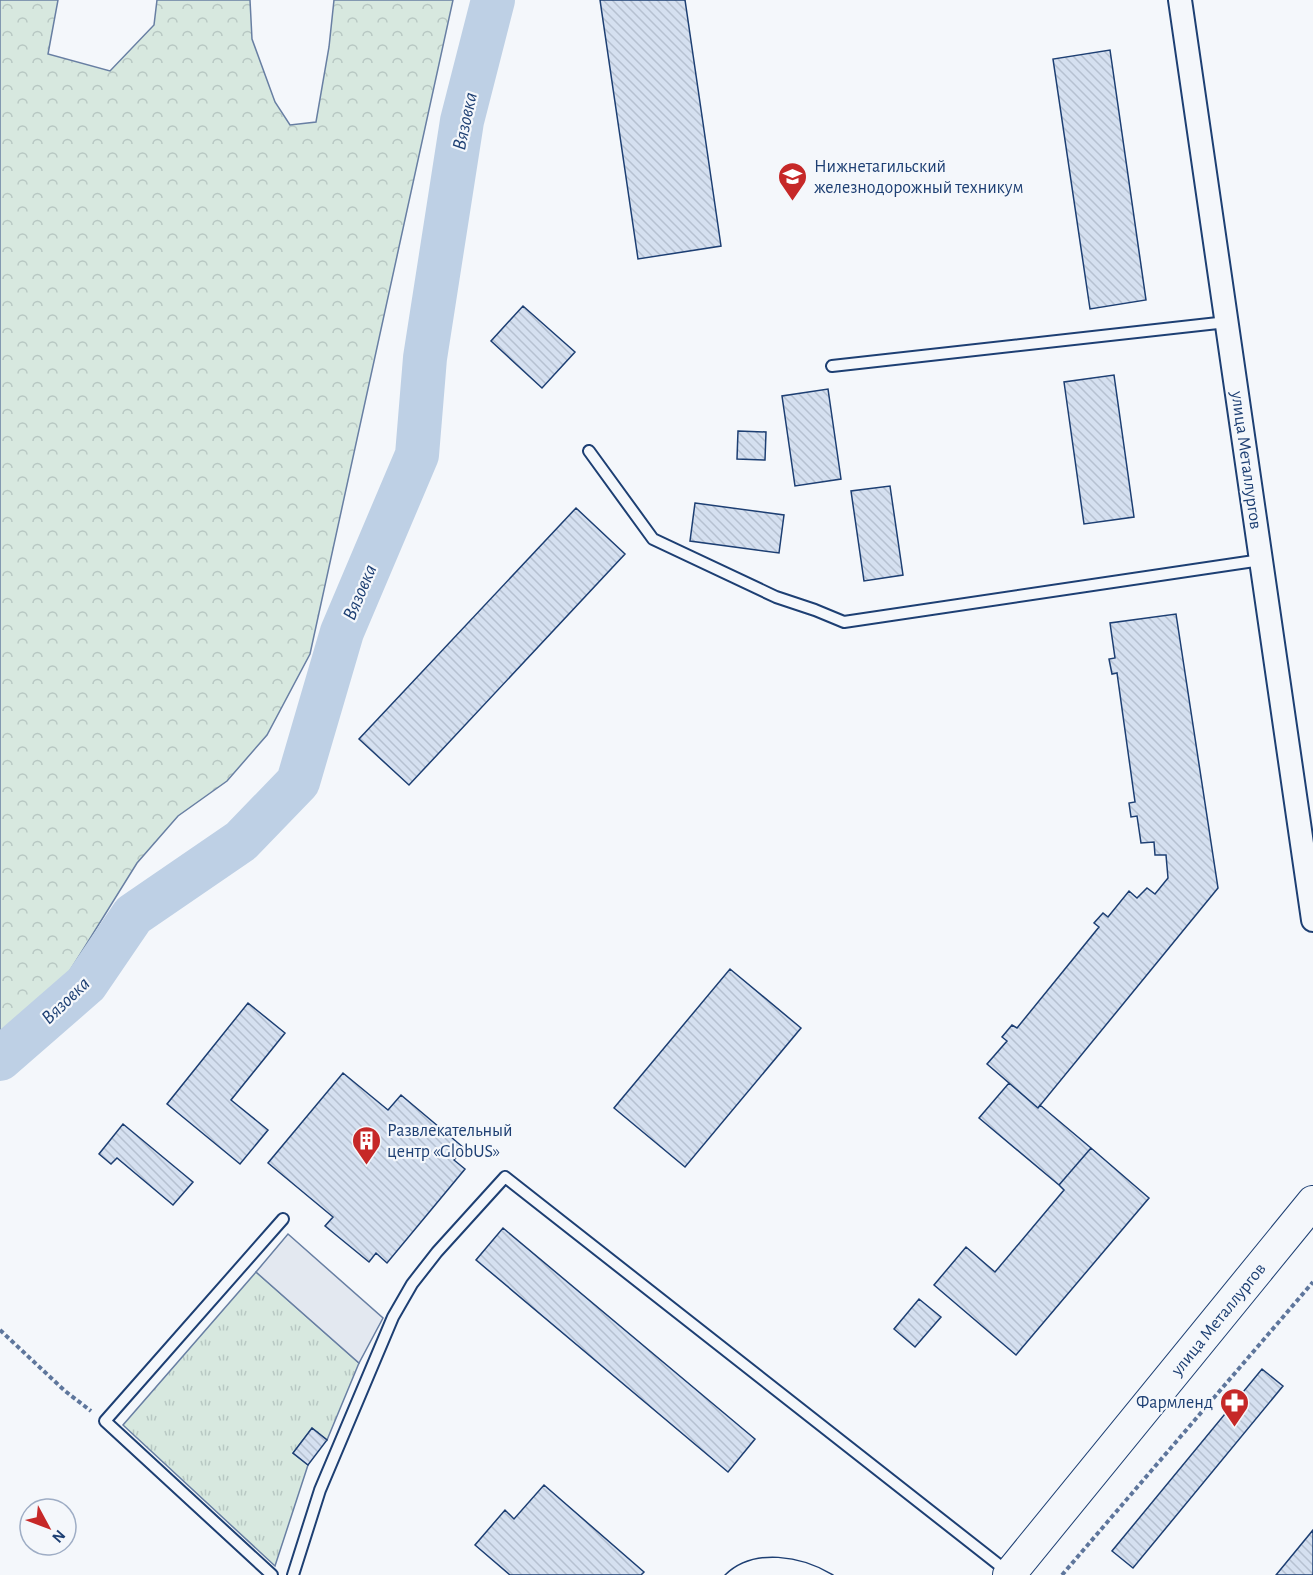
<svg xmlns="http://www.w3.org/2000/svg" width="1313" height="1575" font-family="'Alegreya Sans',sans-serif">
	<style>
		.forest { fill: url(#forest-crowns); stroke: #687fa3; stroke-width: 1.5 }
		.park { fill: url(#park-tufts); stroke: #687fa3; stroke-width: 1.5 }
		.parking { fill: #e3e8f0; stroke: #687fa3; stroke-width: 1.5 }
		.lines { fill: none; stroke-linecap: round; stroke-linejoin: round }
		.river { stroke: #bed0e5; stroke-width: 44 }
		.building { fill: url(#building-back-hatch); stroke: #1d3f73; stroke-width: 1.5 }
		.service-casing { stroke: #1d3f73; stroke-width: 14 }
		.minor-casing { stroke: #1d3f73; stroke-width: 26 }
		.secondary-casing { stroke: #1d3f73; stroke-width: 34 }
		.path { stroke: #5e769c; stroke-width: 4; stroke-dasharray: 4.5 3; stroke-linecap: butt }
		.service { stroke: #f4f7fb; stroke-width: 10 }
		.minor { stroke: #f4f7fb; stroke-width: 22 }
		.secondary { stroke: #f4f7fb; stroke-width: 32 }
		.tram { stroke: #1d3f73; stroke-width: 1.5 }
		.labels { text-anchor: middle; stroke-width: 4.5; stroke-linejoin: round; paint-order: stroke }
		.poi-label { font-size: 18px; fill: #1d3f73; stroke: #f4f7fb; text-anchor: start }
		.street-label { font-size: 18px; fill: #1d3f73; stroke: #f4f7fb }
		.water-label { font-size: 20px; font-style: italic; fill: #1d3f73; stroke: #f4f7fb }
	</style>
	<defs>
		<pattern id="forest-crowns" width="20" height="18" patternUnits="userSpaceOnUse" patternTransform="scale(1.5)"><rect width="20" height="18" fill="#d7e8df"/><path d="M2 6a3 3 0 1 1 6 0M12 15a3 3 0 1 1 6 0" fill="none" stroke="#b8c8c3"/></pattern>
		<pattern id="park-tufts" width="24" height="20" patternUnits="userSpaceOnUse" patternTransform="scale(1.5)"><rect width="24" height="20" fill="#d7e8df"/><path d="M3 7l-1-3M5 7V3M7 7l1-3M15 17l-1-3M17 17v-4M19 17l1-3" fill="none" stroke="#b8c8c3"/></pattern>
		<pattern id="building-back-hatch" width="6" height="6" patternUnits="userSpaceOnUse" patternTransform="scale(1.5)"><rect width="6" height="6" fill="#d5e0f0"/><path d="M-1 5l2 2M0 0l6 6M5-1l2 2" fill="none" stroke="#b6c1d1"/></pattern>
	</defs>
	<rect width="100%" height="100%" fill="#f4f7fb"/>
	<path class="forest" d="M0,0H58L48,54L110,71L154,25L157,0H250L252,39L275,102L290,125L316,122L329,47L334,0H453L310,654L267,735L227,781L178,816L137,863L43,1014L0,1040Z"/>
	<path class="park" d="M256,1272L359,1363L327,1440L312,1428L293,1453L308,1465L275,1566L123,1425Z"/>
	<path class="parking" d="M288,1234L383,1318L359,1363L256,1272Z"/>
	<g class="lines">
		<path class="river" d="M0,1059L86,984L133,915L241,841L298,782L342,632L417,455L425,358L462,121L493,0"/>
	</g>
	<path class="building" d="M600,0H685L721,246L638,259Z
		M1110,50L1146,300L1090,309L1053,59Z
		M523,306L575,352L542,388L491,341Z
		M1114,375L1134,517L1084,524L1064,382Z
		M828,389L841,479L795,486L782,396Z
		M738,431L766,432L765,460L737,459Z
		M890,486L903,575L864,581L851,491Z
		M695,503L784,515L779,553L690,541Z
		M576,508L625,554L409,785L359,739Z
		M1176,614L1218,888L1038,1108L987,1064L1007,1041L1002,1037L1012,1025L1017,1028L1099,927L1094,923L1103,913L1108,917L1129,891L1137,898L1147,888L1155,894L1168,878L1166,855H1155L1154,842L1141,843L1137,816L1131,817L1129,803L1135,802L1117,673L1112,674L1109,659L1115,658L1110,623Z
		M730,969L801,1028L685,1167L614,1108Z
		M248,1003L285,1033L231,1100L268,1130L240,1164L167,1104Z
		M343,1073L388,1110L401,1095L464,1148L454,1160L465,1169L387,1263L376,1253L369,1262L325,1226L333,1217L268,1163Z
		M1009,1083L1038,1108L1040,1105L1091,1148L1059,1185L979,1118Z
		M123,1124L193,1182L173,1205L117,1158L111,1164L99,1154Z
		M1091,1148L1149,1198L1016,1355L934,1285L966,1247L995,1272L1064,1190L1059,1185Z
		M503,1228L755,1439L728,1472L476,1260Z
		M919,1299L941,1317L915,1347L894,1329Z
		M1262,1369L1283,1386L1133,1568L1112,1551Z
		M312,1428L327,1440L308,1465L293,1453Z
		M544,1485L644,1572L641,1575H510L475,1545L505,1510L514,1519Z
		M1313,1530V1575H1276Z"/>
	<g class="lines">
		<defs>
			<path id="service" d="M832,366L1227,322
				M589,451L653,539L776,597L815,610L844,622L1261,560
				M272,1575L105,1421L283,1219
				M293,1575L320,1490L393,1317L412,1284L437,1252L505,1177L1008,1572"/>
			<path id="minor" d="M1180,0L1313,920"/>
			<path id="secondary" d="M1009,1575L1313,1202"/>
		</defs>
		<use href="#service" class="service-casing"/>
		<use href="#minor" class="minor-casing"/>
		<use href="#secondary" class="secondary-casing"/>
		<path class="path" d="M0,1330L65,1391L91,1411
			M1062,1575L1313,1282"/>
		<use href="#service" class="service"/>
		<use href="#minor" class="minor"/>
		<use href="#secondary" class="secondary"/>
		<path class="tram" d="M725,1575C754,1547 802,1556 833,1575"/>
	</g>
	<defs>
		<symbol id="university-pin" viewBox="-11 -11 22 30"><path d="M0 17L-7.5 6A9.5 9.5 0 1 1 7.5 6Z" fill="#c62828" stroke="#f4f7fb"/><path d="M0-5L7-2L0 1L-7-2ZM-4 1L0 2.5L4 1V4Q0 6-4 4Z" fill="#fff"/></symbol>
		<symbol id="building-pin" viewBox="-11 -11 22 30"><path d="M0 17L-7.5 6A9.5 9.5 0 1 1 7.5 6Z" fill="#c62828" stroke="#f4f7fb"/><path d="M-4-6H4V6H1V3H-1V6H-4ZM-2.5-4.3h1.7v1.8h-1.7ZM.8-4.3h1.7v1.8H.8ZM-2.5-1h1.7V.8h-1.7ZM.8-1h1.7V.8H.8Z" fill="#fff"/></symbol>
		<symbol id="pharmacy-pin" viewBox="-11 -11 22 30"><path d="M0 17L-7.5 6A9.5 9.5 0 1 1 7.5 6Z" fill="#c62828" stroke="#f4f7fb"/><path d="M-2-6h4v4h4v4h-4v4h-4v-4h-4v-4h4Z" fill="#fff"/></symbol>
	</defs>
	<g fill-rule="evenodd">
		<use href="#university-pin" x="776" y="160" width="33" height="45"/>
		<use href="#building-pin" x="350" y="1124" width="33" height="45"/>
		<use href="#pharmacy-pin" x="1218" y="1386" width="33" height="45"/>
	</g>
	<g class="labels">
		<g class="poi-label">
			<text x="814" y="172">Нижнетагильский<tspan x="814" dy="21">железнодорожный техникум</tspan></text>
			<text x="387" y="1136">Развлекательный<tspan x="387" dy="21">центр «GlobUS»</tspan></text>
			<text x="1213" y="1408" text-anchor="end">Фармленд</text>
		</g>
		<g class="street-label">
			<text transform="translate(1247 460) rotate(82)" y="6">улица Металлургов</text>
			<text transform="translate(1218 1319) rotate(-51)" y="6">улица Металлургов</text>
		</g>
		<g class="water-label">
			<text transform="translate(464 121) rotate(-78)" y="7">Вязовка</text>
			<text transform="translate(359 592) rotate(-67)" y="7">Вязовка</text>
			<text transform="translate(65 1000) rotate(-44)" y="7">Вязовка</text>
		</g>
	</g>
	<g transform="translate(48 1527) rotate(131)"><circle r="28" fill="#f4f7fb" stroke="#9eadc5" stroke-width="1.5"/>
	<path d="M0-4.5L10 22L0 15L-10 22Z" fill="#c62828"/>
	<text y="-9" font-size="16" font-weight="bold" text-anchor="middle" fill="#1d3f73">N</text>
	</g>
</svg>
